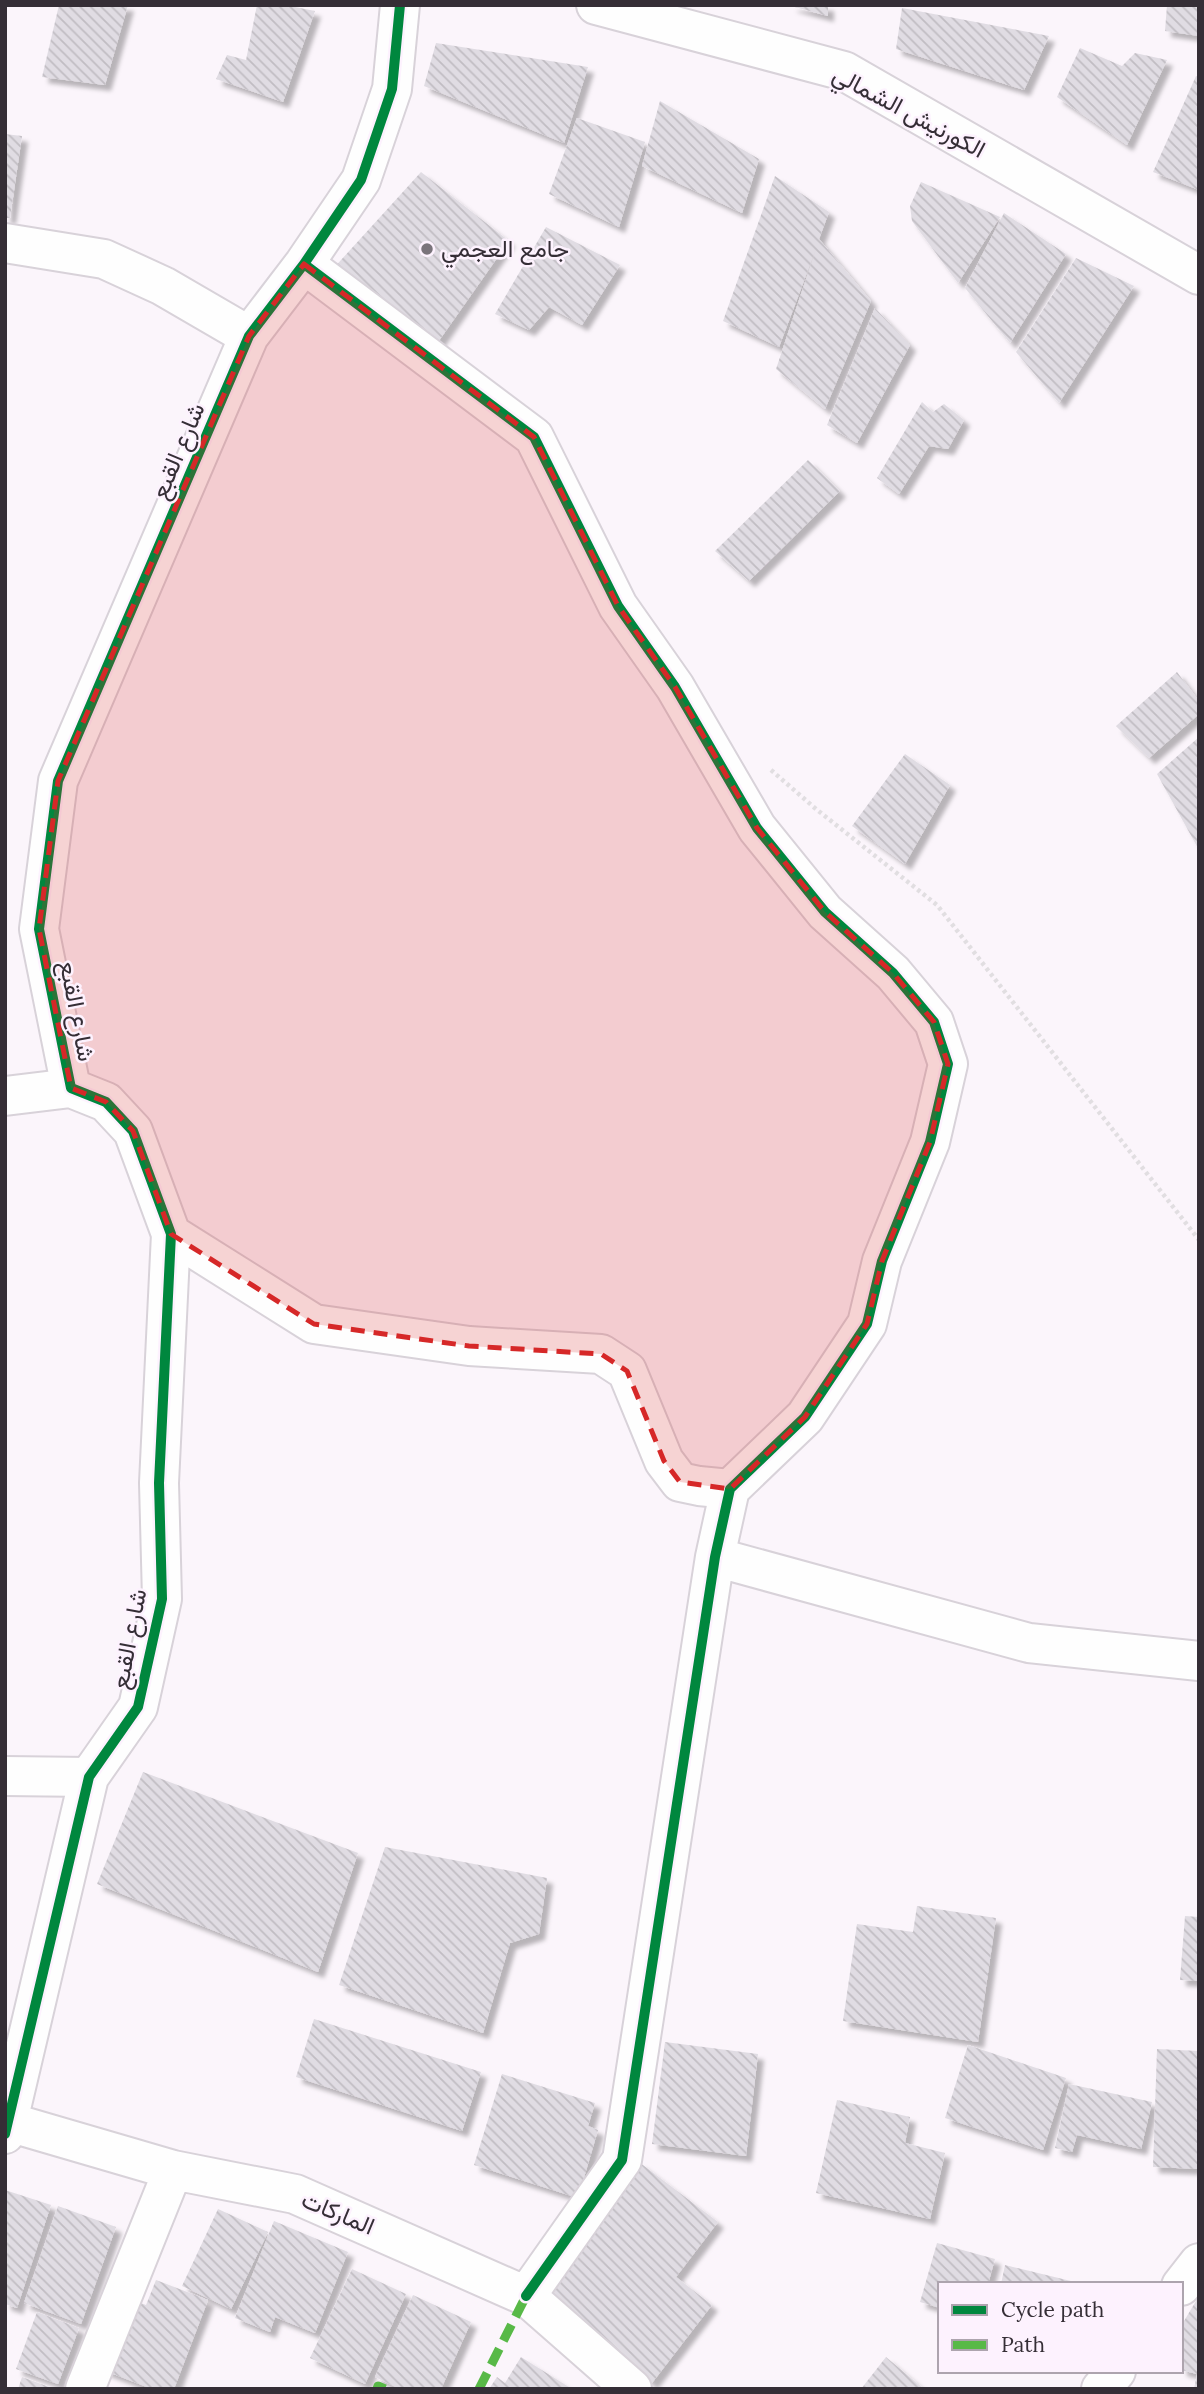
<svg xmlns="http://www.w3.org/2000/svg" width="1204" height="2394" font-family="Lora,Vazirmatn,serif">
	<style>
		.building { fill: url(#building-back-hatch); filter: url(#shadow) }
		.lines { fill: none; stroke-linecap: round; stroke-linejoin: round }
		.minor-casing { stroke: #d8d2d9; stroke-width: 42 }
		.path { stroke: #e1dee1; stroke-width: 4.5; stroke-dasharray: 3.5 3.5; stroke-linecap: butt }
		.minor { stroke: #fefefe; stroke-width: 38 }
		.quiet { stroke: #58b947; stroke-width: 9; stroke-dasharray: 18 9; stroke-linecap: butt }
		.cycleway-casing { stroke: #fdf2fe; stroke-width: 15 }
		.cycleway { stroke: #00873e; stroke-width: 10 }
		.marked { fill: #d62828; fill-opacity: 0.2; stroke: #d62828; stroke-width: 5; stroke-dasharray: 14 9; stroke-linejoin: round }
		.poi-dot { fill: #7a747b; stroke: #fdf2fe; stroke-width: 2.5 }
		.labels { text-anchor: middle; stroke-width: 5; stroke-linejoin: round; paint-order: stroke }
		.street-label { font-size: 24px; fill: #352e36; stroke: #fdf2fe }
		.poi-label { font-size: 24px; fill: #352e36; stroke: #fdf2fe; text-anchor: start }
	</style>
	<defs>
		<pattern id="building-back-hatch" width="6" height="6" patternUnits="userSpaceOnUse" patternTransform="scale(1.75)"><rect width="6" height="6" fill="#e0dce3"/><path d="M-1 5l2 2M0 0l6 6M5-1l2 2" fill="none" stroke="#c1bdc3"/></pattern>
		<filter id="shadow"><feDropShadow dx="6" dy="6" stdDeviation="2" flood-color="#0004"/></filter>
	</defs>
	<rect width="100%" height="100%" fill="#fbf5fb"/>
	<path class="building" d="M59,5H128L105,85L42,77Z
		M257,5H285L315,11L283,102L216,79L227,55L246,60Z
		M791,5H828V16L791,6Z
		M1167,5H1199V36L1165,31Z
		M902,8L1049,36L1024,90L896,49Z
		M436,43L588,67L564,143L424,86Z
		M1080,48L1122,66L1135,53L1167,60L1127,145L1057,97Z
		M1196,76L1199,77V190L1153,172Z
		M660,101L759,159L742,213L642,166Z
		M577,118L645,142L619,227L549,194Z
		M5,134L22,136L10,218H5Z
		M421,172L509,241L431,352L331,271Z
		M775,176L829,212L819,239L871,301L825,409L776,369L816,249L779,347L723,321Z
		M921,182L1000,217L958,283L912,221L910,206Z
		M1004,213L1066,254L1010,343L965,288Z
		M546,227L620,265L582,325L549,307L529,330L495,314Z
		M1076,258L1134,286L1059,403L1016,352Z
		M875,308L910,345L857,443L827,425Z
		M922,402L933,412L944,404L964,420L948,449L929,446L899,494L877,478Z
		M808,460L840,491L749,581L715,551Z
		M1177,672L1199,701V714L1149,758L1116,726Z
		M1199,737V850L1157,774Z
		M905,754L950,785L905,864L852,826Z
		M143,1772L358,1853L318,1972L97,1884Z
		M385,1847L547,1878L539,1934L510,1943L483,2033L339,1985Z
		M917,1906L996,1918L978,2042L843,2021L857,1924L913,1932Z
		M1185,1916L1199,1917V1981L1180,1980Z
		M314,2019L481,2072L462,2131L296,2077Z
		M665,2042L758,2054L746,2156L652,2144Z
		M968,2045L1066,2078L1043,2150L945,2118Z
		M1157,2049L1199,2051V2169L1153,2167Z
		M502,2074L595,2103L588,2126L598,2130L578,2198L474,2165Z
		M1069,2084L1152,2102L1141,2149L1077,2135L1072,2152L1055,2148Z
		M837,2100L910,2117L905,2143L945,2153L930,2219L816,2193Z
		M639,2162L718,2222L676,2277L712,2305L652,2383L538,2295Z
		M5,2190L51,2205L17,2308L5,2304Z
		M58,2206L116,2227L81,2324L24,2303Z
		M218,2209L268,2232L231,2309L182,2286Z
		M274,2221L348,2252L315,2333L275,2317L270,2332L235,2318Z
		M937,2243L995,2259L988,2284H940V2308L920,2302Z
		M1005,2265L1079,2283V2284H1001Z
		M352,2269L406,2294L365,2384L310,2358Z
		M156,2280L208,2300L174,2389H152L103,2370L130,2299L146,2305Z
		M413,2295L471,2322L441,2389H400L375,2377Z
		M1199,2296V2389H1194L1197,2374L1181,2370V2326Z
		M37,2312L79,2328L58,2384L16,2369Z
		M521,2357L572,2389H489L497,2377L505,2383Z
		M886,2357L924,2389H861Z
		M22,2377L52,2388V2389H18Z"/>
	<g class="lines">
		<defs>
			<path id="minor" d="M596,5L844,71L1199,275
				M5,243L104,259L163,286L249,336
				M304,264L534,437L618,606L675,687L757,828L825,912L893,973L934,1022L948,1064L930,1142L882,1261L867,1324L805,1417L730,1489L715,1557L622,2160L526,2296
				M5,1096L71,1088
				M171,1234L314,1324L469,1346L601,1354L627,1371L664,1461L680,1482L699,1486L730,1489
				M715,1557L1029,1643L1199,1661
				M5,1776L89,1777
				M5,2121L173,2170L295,2194L526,2296L632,2389
				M5,2134L89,1777L138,1707L162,1599L159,1483L171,1234L133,1131L106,1102L71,1088L39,929L58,781L249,336L304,264L361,180L392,89L400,5
				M1181,2286L1199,2263
				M85,2389L173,2170
				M1101,2389L1116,2371"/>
		</defs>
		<use href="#minor" class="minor-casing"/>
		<path class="path" d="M771,770L816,809L937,905L1199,1240"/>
		<use href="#minor" class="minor"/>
		<path class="quiet" d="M377,2389L378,2386L385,2389
			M479,2389L526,2296"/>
		<defs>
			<path id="cycleway" d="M304,264L534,437L618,606L675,687L757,828L825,912L893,973L934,1022L948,1064L930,1142L882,1261L867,1324L805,1417L730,1489L715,1557L622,2160L526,2296
				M5,2134L89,1777L138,1707L162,1599L159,1483L171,1234L133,1131L106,1102L71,1088L39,929L58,781L249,336L304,264L361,180L392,89L400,5"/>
		</defs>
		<use href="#cycleway" class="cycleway-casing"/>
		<use href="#cycleway" class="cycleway"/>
	</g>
	<path class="marked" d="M304,264L534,437L618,606L675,687L757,828L825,912L893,973L934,1022L948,1064L930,1142L882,1261L867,1324L805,1417L730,1489L680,1482L664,1461L627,1371L601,1354L469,1346L314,1324L171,1234L133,1131L106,1102L71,1088L39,929L58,781L249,336Z"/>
	<circle class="poi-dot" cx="427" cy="249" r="7"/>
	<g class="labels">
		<g class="street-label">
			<text transform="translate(909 112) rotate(28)" y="8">الكورنيش الشمالي</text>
			<text transform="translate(178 451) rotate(-67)" y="8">شارع القبع</text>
			<text transform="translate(77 1011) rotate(79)" y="8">شارع القبع</text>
			<text transform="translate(129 1639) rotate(-79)" y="8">شارع القبع</text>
			<text transform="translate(338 2213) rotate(23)" y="8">الماركات</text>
		</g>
		<g class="poi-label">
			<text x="441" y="257">جامع العجمي</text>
		</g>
	</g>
	<rect width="1204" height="2394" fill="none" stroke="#352e36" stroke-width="14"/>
	<rect x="938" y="2282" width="245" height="91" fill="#fdf2fe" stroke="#ada4ae" stroke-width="2"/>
	<rect x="952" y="2305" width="35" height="10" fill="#00873e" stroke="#ada4ae" stroke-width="2"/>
	<text x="1001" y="2317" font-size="21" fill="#352e36">Cycle path</text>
	<rect x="952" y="2340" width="35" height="10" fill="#58b947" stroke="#ada4ae" stroke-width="2"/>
	<text x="1001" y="2352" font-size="21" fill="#352e36">Path</text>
</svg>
